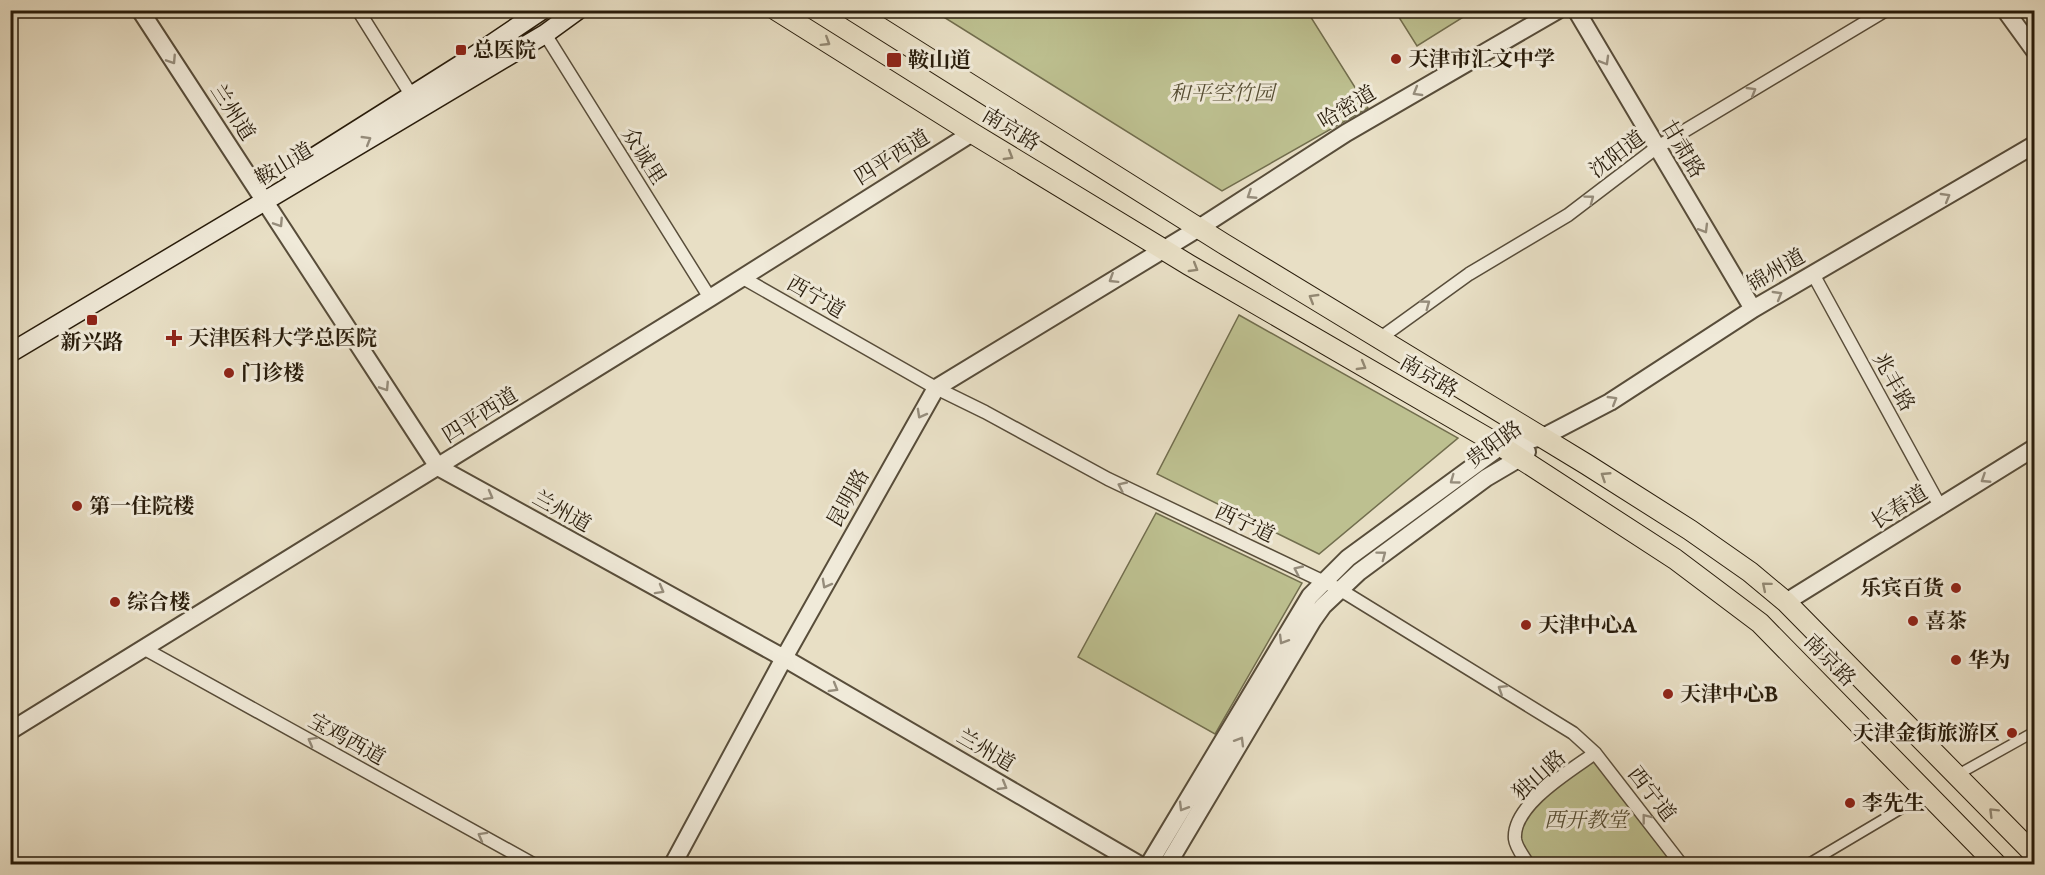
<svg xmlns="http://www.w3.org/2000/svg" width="2045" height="875" font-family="'IM FELL English','Noto Serif SC',serif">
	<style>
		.green { fill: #bdc090; stroke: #726e4e; stroke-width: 1.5 }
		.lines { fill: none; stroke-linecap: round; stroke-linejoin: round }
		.pedestrian-casing { stroke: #584d3a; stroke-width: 12 }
		.minor-casing { stroke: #584d3a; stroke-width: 15 }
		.tertiary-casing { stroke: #584d3a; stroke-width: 20 }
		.secondary-casing { stroke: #281c0b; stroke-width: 21 }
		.primary-casing { stroke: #281c0b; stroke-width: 22 }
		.pedestrian { stroke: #f0ead9; stroke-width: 9 }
		.minor { stroke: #f0ead9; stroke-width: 12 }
		.tertiary { stroke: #f0ead9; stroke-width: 16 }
		.secondary { stroke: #f0ead9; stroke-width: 18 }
		.primary { stroke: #e8dfc5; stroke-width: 20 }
		.oneway { stroke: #928771 }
		.oneway2 { stroke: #968d7c }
		.poi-dot { fill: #8f2418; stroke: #f0ead9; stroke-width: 2 }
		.labels { text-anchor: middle; stroke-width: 6; stroke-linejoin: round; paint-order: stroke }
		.poi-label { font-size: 21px; font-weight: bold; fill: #281c0b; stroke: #f0ead9; text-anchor: start }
		.park-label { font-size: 21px; font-style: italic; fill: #554d33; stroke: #f0ead9 }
		.street-label { font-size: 21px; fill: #281c0b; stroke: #f0ead9 }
	</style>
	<rect width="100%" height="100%" fill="#e8dfc5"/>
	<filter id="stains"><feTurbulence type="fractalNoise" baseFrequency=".00333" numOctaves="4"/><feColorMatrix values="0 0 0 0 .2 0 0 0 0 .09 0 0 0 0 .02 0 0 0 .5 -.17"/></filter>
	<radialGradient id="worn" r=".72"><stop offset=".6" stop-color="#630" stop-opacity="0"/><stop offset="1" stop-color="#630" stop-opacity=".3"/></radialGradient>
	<path class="green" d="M1148,10L1151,14L1156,10L1307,11L1368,108L1222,191L934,11Z
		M1395,11H1473L1417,46Z
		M1239,315L1458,438L1319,554L1157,474Z
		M1156,513L1302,583L1215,734L1078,657Z
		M1594,759L1675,864H1534C1530,857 1522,849 1519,841C1508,811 1574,774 1594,759Z"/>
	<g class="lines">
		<defs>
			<path id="pedestrian" d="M1957,775L2034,732
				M1808,864L1926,794"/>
			<path id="minor" d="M358,10L415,101
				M545,34L710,298
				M1813,274L1941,508
				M743,278L936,388L985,412L1108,479L1339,589L1573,733L1595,753L1681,864
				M1379,339L1469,274L1568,215L1656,148L1886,10
				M143,648L533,864
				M1528,864C1524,857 1516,848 1515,839C1512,805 1570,771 1595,753"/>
			<path id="tertiary" d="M140,10L438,467L784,658L1138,864
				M1576,10L1753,309
				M2005,10L2034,50
				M1786,602L2034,448
				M10,731L710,298L972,133
				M673,864L784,658L936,388L1199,228L1346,133L1558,10
				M1149,864L1310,596L1348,558L1501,446L1543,437L1610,402L1753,309L2034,145
				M1168,864L1313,620L1323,606L1359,572L1486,478L1520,458L1527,452"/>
			<path id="secondary" d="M292,171L471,58L542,10
				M10,353L545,34L578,10"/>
			<path id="primary" d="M776,10L972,133L1189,265L1501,446L1675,559L1760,623L1996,864
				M852,10L1224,244L1586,464L1690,530L1750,572L1786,602L2034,854"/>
		</defs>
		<use href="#pedestrian" class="pedestrian-casing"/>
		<use href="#minor" class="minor-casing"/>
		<use href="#tertiary" class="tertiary-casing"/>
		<use href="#secondary" class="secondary-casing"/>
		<use href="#primary" class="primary-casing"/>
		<use href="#pedestrian" class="pedestrian"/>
		<use href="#minor" class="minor"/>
		<use href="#tertiary" class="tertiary"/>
		<use href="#secondary" class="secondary"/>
		<use href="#primary" class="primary"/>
	</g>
	<defs><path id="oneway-chevron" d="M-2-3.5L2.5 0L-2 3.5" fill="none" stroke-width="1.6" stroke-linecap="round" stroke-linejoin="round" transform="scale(1.5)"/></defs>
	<g class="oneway">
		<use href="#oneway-chevron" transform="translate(826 42) rotate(32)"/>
		<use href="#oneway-chevron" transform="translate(1009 156) rotate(31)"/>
		<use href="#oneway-chevron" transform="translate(1194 268) rotate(31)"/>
		<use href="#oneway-chevron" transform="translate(1313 298) rotate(-149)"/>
		<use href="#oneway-chevron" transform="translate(1362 366) rotate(30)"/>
		<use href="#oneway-chevron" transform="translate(1605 476) rotate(-147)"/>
		<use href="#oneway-chevron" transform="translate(1766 586) rotate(-140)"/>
		<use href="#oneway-chevron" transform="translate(1993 812) rotate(-135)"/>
	</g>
	<g class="oneway2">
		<use href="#oneway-chevron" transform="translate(172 60) rotate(57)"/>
		<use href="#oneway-chevron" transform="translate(1605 61) rotate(60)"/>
		<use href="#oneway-chevron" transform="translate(1752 91) rotate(-31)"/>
		<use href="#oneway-chevron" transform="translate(1417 92) rotate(150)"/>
		<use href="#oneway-chevron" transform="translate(367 140) rotate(-31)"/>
		<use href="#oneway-chevron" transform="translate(1251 195) rotate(147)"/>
		<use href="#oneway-chevron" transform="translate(1946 197) rotate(-30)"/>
		<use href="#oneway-chevron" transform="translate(1590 199) rotate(-37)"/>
		<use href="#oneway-chevron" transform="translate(279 223) rotate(57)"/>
		<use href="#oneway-chevron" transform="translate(1704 229) rotate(59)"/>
		<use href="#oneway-chevron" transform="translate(1113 279) rotate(148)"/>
		<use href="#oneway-chevron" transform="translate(1778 295) rotate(-30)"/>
		<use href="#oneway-chevron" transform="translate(1426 304) rotate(-36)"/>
		<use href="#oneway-chevron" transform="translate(385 387) rotate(57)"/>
		<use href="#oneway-chevron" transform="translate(1613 400) rotate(-31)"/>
		<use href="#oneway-chevron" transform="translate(921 414) rotate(119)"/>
		<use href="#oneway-chevron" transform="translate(1985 479) rotate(147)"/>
		<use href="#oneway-chevron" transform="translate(1454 480) rotate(144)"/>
		<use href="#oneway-chevron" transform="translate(1122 486) rotate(-155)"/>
		<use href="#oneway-chevron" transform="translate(489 496) rotate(29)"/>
		<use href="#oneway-chevron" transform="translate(1382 555) rotate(-37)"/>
		<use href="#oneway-chevron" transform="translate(1298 570) rotate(-155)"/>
		<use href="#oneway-chevron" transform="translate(826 584) rotate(119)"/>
		<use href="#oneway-chevron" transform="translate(660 590) rotate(29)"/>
		<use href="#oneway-chevron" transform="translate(1283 640) rotate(121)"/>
		<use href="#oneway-chevron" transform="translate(834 688) rotate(30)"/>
		<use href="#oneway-chevron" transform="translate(1502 689) rotate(-148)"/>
		<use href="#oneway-chevron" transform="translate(312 741) rotate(-151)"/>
		<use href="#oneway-chevron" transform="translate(1240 741) rotate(-59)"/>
		<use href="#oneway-chevron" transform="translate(1003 786) rotate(30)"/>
		<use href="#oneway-chevron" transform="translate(1183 807) rotate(121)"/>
		<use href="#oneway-chevron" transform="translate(1646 818) rotate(-128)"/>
		<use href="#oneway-chevron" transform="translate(482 836) rotate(-151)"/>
	</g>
	<g class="poi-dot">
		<rect x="455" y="44" width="12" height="12" rx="3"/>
		<circle cx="1396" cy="59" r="6"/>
		<rect x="886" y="52" width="16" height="16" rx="3"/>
		<rect x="86" y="314" width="12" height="12" rx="3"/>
		<path d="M171 329h6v6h6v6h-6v6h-6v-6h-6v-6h6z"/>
		<circle cx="229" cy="373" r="6"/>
		<circle cx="77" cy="506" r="6"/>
		<circle cx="1956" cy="588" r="6"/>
		<circle cx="115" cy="602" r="6"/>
		<circle cx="1913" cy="621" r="6"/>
		<circle cx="1526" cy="625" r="6"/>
		<circle cx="1956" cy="660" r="6"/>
		<circle cx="1668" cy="694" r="6"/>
		<circle cx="2012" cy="733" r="6"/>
		<circle cx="1850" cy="803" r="6"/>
	</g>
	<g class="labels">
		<g class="poi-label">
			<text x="473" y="57">总医院</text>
			<text x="1408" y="66">天津市汇文中学</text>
			<text x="908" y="67">鞍山道</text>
			<text x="188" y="345">天津医科大学总医院</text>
			<text x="92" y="349" text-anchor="middle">新兴路</text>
			<text x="241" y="380">门诊楼</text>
			<text x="89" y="513">第一住院楼</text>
			<text x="1944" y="595" text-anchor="end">乐宾百货</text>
			<text x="127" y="609">综合楼</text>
			<text x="1925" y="628">喜茶</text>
			<text x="1538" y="632">天津中心A</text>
			<text x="1968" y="667">华为</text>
			<text x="1680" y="701">天津中心B</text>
			<text x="2000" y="740" text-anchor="end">天津金街旅游区</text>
			<text x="1862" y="810">李先生</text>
		</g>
		<g class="park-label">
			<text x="1222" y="100">和平空竹园</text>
			<text x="1586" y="827">西开教堂</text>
		</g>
		<g class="street-label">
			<text transform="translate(1347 107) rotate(-31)" y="7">哈密道</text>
			<text transform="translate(233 112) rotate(57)" y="7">兰州道</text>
			<text transform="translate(1011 129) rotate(31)" y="7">南京路</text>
			<text transform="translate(1683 149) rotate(59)" y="7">甘肃路</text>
			<text transform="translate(1617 154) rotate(-37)" y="7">沈阳道</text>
			<text transform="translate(644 156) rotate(58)" y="7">众诚里</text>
			<text transform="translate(892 157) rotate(-32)" y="7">四平西道</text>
			<text transform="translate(284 164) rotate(-31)" y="7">鞍山道</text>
			<text transform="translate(1776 270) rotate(-30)" y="7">锦州道</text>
			<text transform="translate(816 297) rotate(30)" y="7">西宁道</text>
			<text transform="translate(1429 376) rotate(30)" y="7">南京路</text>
			<text transform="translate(1894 382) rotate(61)" y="7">兆丰路</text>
			<text transform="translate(480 415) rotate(-32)" y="7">四平西道</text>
			<text transform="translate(1494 444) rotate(-36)" y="7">贵阳路</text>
			<text transform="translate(848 498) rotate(-61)" y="7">昆明路</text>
			<text transform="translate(1899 507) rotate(-32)" y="7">长春道</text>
			<text transform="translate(562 511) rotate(29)" y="7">兰州道</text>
			<text transform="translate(1245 523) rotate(25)" y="7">西宁道</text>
			<text transform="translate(1830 660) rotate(46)" y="7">南京路</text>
			<text transform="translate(347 739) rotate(29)" y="7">宝鸡西道</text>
			<text transform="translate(986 750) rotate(30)" y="7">兰州道</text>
			<text transform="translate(1539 775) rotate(-42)" y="7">独山路</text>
			<text transform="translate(1652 794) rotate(52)" y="7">西宁道</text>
		</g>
	</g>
	<rect width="2045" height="875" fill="none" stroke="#e8dfc5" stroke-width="36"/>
	<rect x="12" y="12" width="2021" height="851" fill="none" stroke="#281c0b" stroke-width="3"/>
	<rect x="18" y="18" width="2009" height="839" fill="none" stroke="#281c0b" stroke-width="1.5"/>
	<rect width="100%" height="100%" filter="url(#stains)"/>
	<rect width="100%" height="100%" fill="url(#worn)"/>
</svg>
